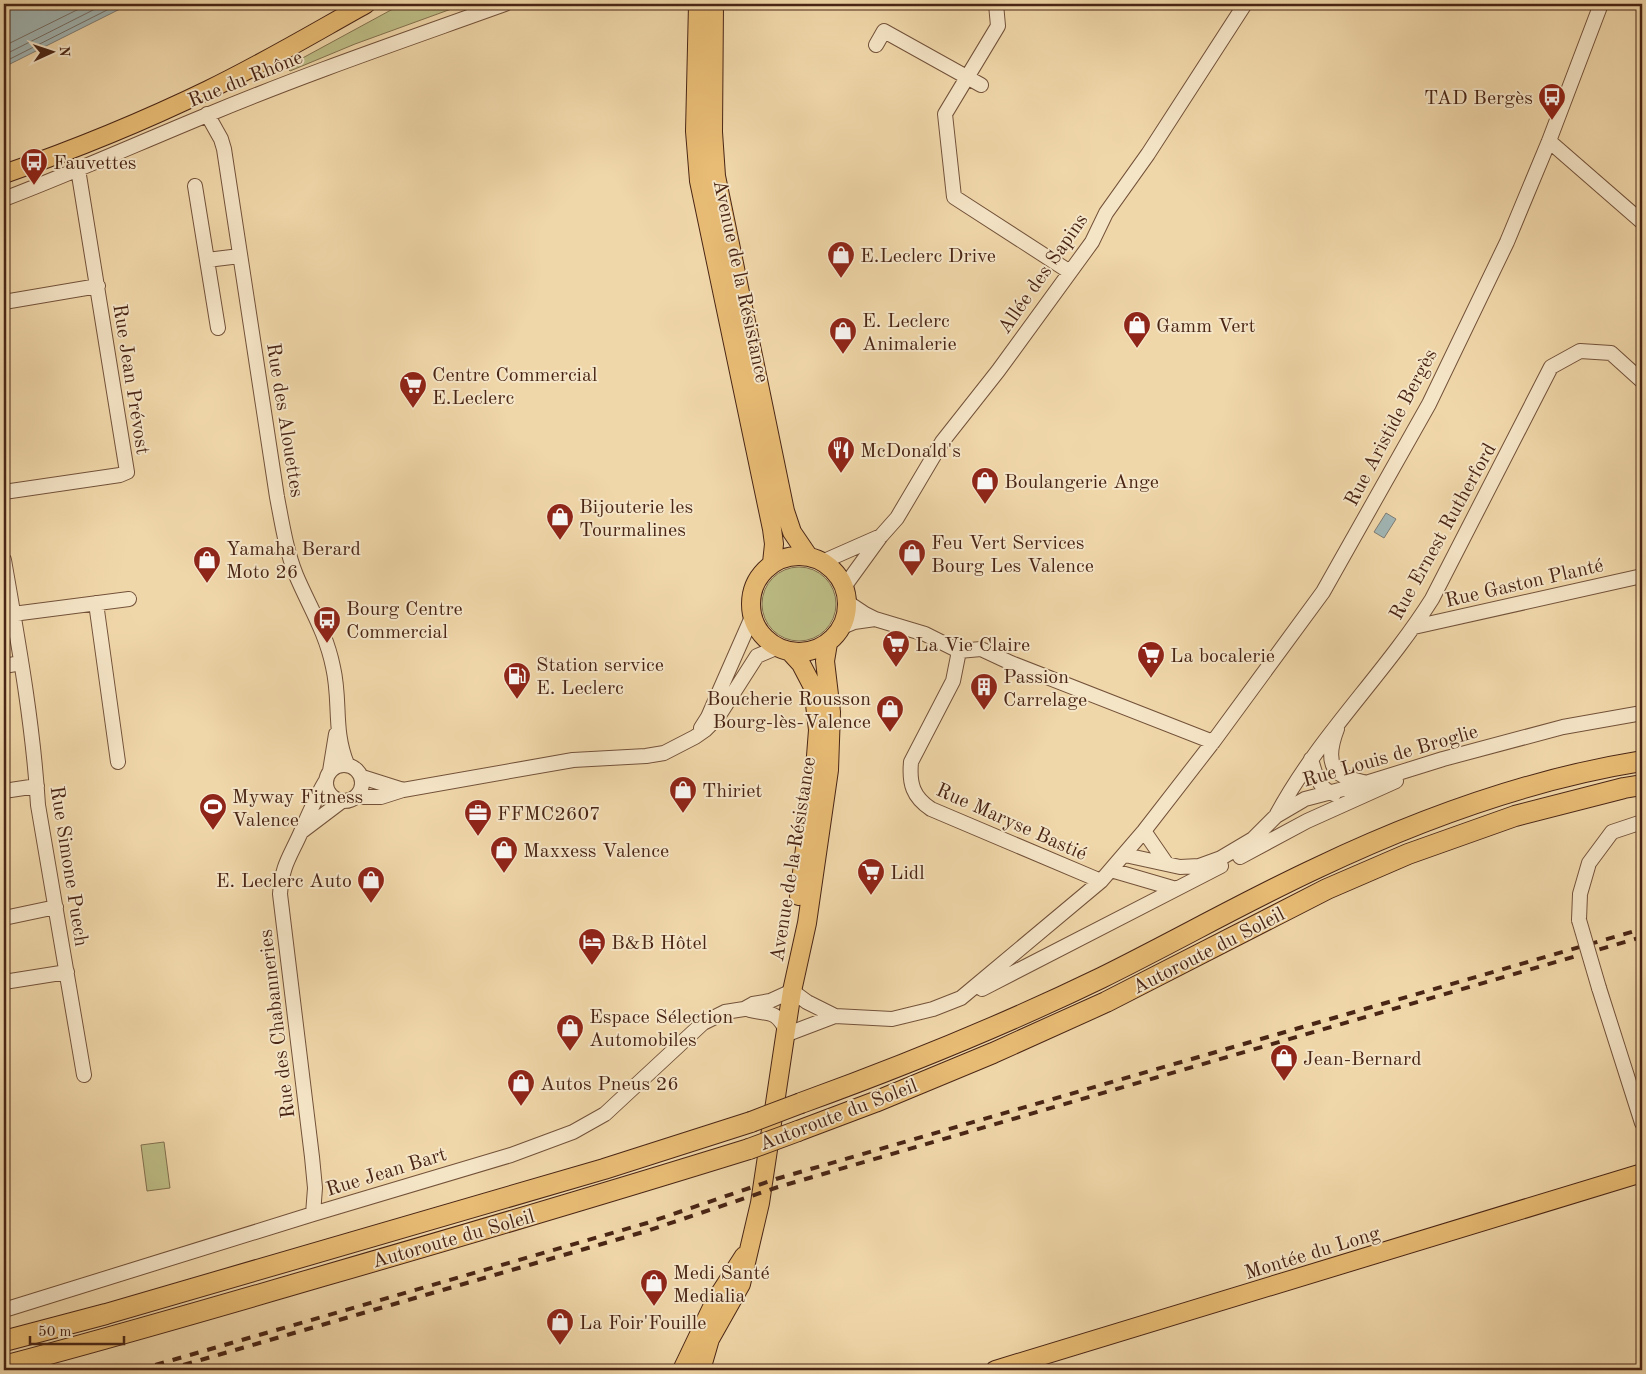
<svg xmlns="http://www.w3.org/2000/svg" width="1646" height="1374" font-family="'Old Standard TT',serif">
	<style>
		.green { fill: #bdbd86; stroke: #83714e }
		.water { fill: #a1b6b5; stroke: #7e7c75 }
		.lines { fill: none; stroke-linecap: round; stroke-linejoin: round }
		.shore { stroke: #756e65; stroke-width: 1 }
		.minor-casing { stroke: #73523a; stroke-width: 16 }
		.major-casing { stroke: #492515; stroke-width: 20 }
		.highway-casing { stroke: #492515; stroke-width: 22 }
		.minor { stroke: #f5e5c7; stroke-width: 14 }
		.major { stroke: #e8bc74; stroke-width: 18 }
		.highway { stroke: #e8bc74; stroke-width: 20 }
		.rail { stroke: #492515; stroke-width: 4; stroke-dasharray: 9 9; stroke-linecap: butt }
		.minor-bridge-casing { stroke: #73523a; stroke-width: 16; stroke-linecap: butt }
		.highway-bridge-casing { stroke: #492515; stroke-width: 22; stroke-linecap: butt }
		.minor-bridge { stroke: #f5e5c7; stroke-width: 14 }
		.highway-bridge { stroke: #e8bc74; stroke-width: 20 }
		.labels { text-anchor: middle; stroke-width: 4; stroke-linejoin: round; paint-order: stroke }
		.street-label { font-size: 20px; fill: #492515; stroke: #f5e5c7 }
		.poi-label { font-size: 20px; fill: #492515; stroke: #f5e5c7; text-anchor: start }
	</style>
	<rect width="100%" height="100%" fill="#f0d7a9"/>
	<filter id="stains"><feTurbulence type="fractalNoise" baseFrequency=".004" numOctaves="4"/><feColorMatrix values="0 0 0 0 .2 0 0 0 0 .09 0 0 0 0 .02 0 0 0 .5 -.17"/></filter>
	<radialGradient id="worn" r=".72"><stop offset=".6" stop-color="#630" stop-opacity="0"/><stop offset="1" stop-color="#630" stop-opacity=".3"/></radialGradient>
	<path class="green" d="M402,4H465L355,44L290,71L286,67Z
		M762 604a37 37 0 1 1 74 0a37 37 0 1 1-74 0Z
		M164,1142L170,1188L147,1191L141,1145Z"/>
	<path class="water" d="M4,4H130L4,67Z
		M1386,513L1396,519L1384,538L1374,532Z"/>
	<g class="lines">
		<path class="shore" d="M4,46L89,4
			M4,55L105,4
			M4,62L119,4"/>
		<defs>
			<path id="minor" d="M996,4L998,26L945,114L954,197L1070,272
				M876,45L884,31L981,85
				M207,114L221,139L224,149L277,497C282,523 286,550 296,575C309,606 326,632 333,667C341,701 333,730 347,764
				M1549,141L1642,222
				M195,186L218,328
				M4,199C72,173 139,143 207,115C305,74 405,40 505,4
				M207,260L240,256
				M4,302L98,286
				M4,492L120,475L127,472L78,169
				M4,560C18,641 33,723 38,805L84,1075
				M822,562L881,536
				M844,587L881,536L897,518L942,442L998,371L1092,242L1106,213L1148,154L1245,4
				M847,602L865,614L875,619L925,634L959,651L981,649L1011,663L1213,742
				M96,603L118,762
				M13,614L129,599
				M842,627L854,622L875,619
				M1414,627L1642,576
				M959,651L953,681L911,762C909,784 913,797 931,809L1101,881
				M4,666L21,663
				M701,728L708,717L752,617
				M1337,729C1332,742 1326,764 1340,774C1347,779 1355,780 1363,782
				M1311,759C1315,773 1318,789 1334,794
				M326 783a18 18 0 1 1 36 0a18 18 0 1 1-36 0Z
				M330,771L336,734
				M362,777L403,790
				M4,791L37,786
				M356,797H381L403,790L573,760L646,756L664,753L695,737L705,730L718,717L757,656L776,648
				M1276,816C1318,737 1384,675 1432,599L1551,367L1580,351L1611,353L1642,381
				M1144,831L1166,863
				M301,832L342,801
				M1125,855L1180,867L1199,866L1221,858L1253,839L1276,816L1305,799L1366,783L1443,759L1563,727L1642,713
				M1240,857L1307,821L1396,781
				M1111,870L1176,889
				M4,918L56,907
				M1579,920L1580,894L1589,863L1612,832L1642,822
				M4,982L67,972
				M1599,988L1642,1123
				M982,989L1221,866
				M750,1010C769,1015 775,1009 786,1030
				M785,1035L835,1016L892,1019L933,1009L961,998L1101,881L1144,831L1213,742L1323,592L1429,404L1507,242L1549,141L1601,4
				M313,1214L315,1188L312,1157L280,894C282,865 290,857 301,832C309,813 315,799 325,782
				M4,1310L313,1214L511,1155L573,1132L605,1114L703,1023L725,1012L744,1009L753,1004L770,1001L792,991L807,1002L835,1016"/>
			<path id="major" d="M698,4L695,131L699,181L772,529L774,544L772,563
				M714,4L713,132L716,176L785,511L792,532L809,557
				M4,174C73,150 142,122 208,90C262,64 314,33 366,4
				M751 604a48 48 0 1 1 96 0a48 48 0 1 1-96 0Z
				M790,652L801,664L813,687L818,730L815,769L799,896
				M682,1370L715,1301L744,1256
				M701,1370L710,1339L741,1284L760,1203L786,1030L792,991L807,923L829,770L831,712L825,661L828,643
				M995,1370L1642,1173"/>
			<path id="highway" d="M801,1103C903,1066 1004,1025 1101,978C1174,942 1244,902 1317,868C1420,819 1530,779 1642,761
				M798,1131L875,1102L993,1053L1106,1002L1327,889L1408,854L1515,816L1624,788L1642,785
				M4,1341L106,1314L604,1169L751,1122
				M4,1366C111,1338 217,1307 323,1276C465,1235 607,1193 749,1149"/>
		</defs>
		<use href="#minor" class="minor-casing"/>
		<use href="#major" class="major-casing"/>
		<use href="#highway" class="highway-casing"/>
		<use href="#minor" class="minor"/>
		<use href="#major" class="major"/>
		<use href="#highway" class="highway"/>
		<path class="rail" d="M138,1370L647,1223L776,1179L1642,929
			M166,1370L650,1230L778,1187L1642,937"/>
		<defs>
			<path id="minor-bridge" d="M1579,920L1599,988"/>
			<path id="highway-bridge" d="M751,1122L801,1103
				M749,1149L798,1131"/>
		</defs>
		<use href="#minor-bridge" class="minor-bridge-casing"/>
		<use href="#highway-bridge" class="highway-bridge-casing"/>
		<use href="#minor-bridge" class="minor-bridge"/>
		<use href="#highway-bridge" class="highway-bridge"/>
	</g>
	<defs>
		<symbol id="bus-pin" viewBox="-11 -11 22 30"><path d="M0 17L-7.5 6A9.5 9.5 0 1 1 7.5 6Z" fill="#8f2418" stroke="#f5e5c7"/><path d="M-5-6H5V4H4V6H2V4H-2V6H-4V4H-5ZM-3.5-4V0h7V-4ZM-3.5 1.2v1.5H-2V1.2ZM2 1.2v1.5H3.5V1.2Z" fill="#fff"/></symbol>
		<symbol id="shop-pin" viewBox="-11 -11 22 30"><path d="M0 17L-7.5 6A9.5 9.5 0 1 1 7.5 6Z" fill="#8f2418" stroke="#f5e5c7"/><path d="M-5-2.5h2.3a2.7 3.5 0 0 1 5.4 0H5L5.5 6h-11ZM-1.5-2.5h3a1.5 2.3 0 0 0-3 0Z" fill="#fff"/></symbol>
		<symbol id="supermarket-pin" viewBox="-11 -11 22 30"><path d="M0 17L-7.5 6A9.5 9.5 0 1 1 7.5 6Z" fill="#8f2418" stroke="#f5e5c7"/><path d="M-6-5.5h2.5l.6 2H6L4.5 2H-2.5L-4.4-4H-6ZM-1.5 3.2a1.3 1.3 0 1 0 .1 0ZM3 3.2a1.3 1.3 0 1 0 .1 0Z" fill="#fff"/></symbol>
		<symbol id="restaurant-pin" viewBox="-11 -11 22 30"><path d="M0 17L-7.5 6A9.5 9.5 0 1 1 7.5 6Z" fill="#8f2418" stroke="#f5e5c7"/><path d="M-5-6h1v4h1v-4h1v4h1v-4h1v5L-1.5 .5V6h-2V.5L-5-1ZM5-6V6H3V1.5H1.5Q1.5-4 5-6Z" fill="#fff"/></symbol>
		<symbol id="fuel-pin" viewBox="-11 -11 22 30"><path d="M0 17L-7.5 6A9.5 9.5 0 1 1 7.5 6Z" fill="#8f2418" stroke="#f5e5c7"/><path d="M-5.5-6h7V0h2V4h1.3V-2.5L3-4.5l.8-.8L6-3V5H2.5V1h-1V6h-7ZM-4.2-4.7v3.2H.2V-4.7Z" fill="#fff"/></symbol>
		<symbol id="building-pin" viewBox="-11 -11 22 30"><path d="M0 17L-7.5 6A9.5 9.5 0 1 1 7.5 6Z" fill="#8f2418" stroke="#f5e5c7"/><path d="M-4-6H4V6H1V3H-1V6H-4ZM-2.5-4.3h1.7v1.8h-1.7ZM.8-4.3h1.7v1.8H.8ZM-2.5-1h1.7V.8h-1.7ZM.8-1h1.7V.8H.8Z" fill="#fff"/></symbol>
		<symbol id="stadium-pin" viewBox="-11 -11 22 30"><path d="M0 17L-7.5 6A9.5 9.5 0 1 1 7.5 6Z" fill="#8f2418" stroke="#f5e5c7"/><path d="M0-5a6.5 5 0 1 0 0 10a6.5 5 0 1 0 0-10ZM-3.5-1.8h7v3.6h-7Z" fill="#fff"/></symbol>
		<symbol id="office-pin" viewBox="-11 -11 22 30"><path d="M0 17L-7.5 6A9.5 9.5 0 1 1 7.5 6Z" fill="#8f2418" stroke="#f5e5c7"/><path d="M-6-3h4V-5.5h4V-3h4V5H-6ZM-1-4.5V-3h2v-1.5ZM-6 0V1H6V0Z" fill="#fff"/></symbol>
		<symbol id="hotel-pin" viewBox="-11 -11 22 30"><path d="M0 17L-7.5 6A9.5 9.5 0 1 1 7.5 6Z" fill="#8f2418" stroke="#f5e5c7"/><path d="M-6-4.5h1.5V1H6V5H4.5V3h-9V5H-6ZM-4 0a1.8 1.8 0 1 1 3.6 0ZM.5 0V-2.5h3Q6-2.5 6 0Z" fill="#fff"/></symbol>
	</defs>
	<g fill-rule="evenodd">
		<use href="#bus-pin" x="1536" y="81" width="32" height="43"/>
		<use href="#bus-pin" x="18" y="146" width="32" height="43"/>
		<use href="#shop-pin" x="825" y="239" width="32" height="43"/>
		<use href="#shop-pin" x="1121" y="309" width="32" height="43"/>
		<use href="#shop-pin" x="827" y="315" width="32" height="43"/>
		<use href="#supermarket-pin" x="397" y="369" width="32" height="43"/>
		<use href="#restaurant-pin" x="825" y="434" width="32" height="43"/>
		<use href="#shop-pin" x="969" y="465" width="32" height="43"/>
		<use href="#shop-pin" x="544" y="501" width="32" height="43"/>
		<use href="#shop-pin" x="896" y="537" width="32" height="43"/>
		<use href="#shop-pin" x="191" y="544" width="32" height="43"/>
		<use href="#bus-pin" x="311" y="604" width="32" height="43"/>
		<use href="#supermarket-pin" x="880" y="628" width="32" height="43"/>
		<use href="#supermarket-pin" x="1135" y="639" width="32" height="43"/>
		<use href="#fuel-pin" x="501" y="660" width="32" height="43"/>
		<use href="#building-pin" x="968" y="671" width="32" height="43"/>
		<use href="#shop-pin" x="874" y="693" width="32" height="43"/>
		<use href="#shop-pin" x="667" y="774" width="32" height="43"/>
		<use href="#stadium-pin" x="197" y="791" width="32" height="43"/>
		<use href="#office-pin" x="462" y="797" width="32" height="43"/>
		<use href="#shop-pin" x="488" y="834" width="32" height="43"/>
		<use href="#supermarket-pin" x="855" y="856" width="32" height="43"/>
		<use href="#shop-pin" x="355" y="864" width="32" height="43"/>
		<use href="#hotel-pin" x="576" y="926" width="32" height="43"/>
		<use href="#shop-pin" x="554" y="1012" width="32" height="43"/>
		<use href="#shop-pin" x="1268" y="1042" width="32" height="43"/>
		<use href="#shop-pin" x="505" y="1067" width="32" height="43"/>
		<use href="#shop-pin" x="638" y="1267" width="32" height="43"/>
		<use href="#shop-pin" x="544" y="1306" width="32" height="43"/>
	</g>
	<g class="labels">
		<g class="street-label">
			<text transform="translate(245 78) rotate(-22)" y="7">Rue du Rhône</text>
			<text transform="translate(1042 273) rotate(-55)" y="7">Allée des Sapins</text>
			<text transform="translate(742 281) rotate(78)" y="7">Avenue de la Résistance</text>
			<text transform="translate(132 379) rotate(81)" y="7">Rue Jean Prévost</text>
			<text transform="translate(286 420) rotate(81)" y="7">Rue des Alouettes</text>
			<text transform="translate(1390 427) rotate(-62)" y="7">Rue Aristide Bergès</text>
			<text transform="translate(1442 531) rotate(-61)" y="7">Rue Ernest Rutherford</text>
			<text transform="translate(1524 582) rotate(-13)" y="7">Rue Gaston Planté</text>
			<text transform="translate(1390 755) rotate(-16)" y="7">Rue Louis de Broglie</text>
			<text transform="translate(1012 821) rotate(24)" y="7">Rue Maryse Bastié</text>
			<text transform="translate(792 859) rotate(-81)" y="7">Avenue de la Résistance</text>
			<text transform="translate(70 866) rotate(81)" y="7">Rue Simone Puech</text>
			<text transform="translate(1208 950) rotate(-27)" y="7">Autoroute du Soleil</text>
			<text transform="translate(276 1024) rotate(-97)" y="7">Rue des Chabanneries</text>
			<text transform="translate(838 1114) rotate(-21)" y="7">Autoroute du Soleil</text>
			<text transform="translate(386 1171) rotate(-17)" y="7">Rue Jean Bart</text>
			<text transform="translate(453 1238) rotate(-16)" y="7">Autoroute du Soleil</text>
			<text transform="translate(1312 1252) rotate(-17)" y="7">Montée du Long</text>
		</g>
		<g class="poi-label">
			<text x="1533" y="104" text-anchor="end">TAD Bergès</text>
			<text x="53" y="169">Fauvettes</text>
			<text x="860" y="262">E.Leclerc Drive</text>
			<text x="862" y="327">E. Leclerc<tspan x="862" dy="23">Animalerie</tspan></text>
			<text x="1156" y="332">Gamm Vert</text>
			<text x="432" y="381">Centre Commercial<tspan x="432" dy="23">E.Leclerc</tspan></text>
			<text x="860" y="457">McDonald's</text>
			<text x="1004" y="488">Boulangerie Ange</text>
			<text x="579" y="513">Bijouterie les<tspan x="579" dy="23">Tourmalines</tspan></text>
			<text x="931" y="549">Feu Vert Services<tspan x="931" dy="23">Bourg Les Valence</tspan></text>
			<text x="226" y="555">Yamaha Berard<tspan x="226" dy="23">Moto 26</tspan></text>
			<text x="346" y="615">Bourg Centre<tspan x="346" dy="23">Commercial</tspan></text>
			<text x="915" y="651">La Vie Claire</text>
			<text x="1170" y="662">La bocalerie</text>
			<text x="536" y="671">Station service<tspan x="536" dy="23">E. Leclerc</tspan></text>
			<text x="1003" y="683">Passion<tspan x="1003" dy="23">Carrelage</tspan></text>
			<text x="871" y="705" text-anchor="end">Boucherie Rousson<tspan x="871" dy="23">Bourg-lès-Valence</tspan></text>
			<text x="702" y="797">Thiriet</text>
			<text x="232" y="803">Myway Fitness<tspan x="232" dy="23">Valence</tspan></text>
			<text x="497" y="820">FFMC2607</text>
			<text x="523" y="857">Maxxess Valence</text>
			<text x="890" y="879">Lidl</text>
			<text x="352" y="887" text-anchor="end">E. Leclerc Auto</text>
			<text x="611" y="949">B&amp;B Hôtel</text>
			<text x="589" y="1023">Espace Sélection<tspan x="589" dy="23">Automobiles</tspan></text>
			<text x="1303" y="1065">Jean-Bernard</text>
			<text x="540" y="1090">Autos Pneus 26</text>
			<text x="673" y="1279">Medi Santé<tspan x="673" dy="23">Medialia</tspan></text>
			<text x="579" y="1329">La Foir'Fouille</text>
		</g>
	</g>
	<rect width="1646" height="1374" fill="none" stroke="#f0d7a9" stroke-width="20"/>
	<rect x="5" y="5" width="1636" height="1364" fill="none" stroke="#492515" stroke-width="2.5"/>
	<rect x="10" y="10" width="1626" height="1354" fill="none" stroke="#492515"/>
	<g transform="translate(52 52) rotate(87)" stroke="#f5e5c7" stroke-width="4" paint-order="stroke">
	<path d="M0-4L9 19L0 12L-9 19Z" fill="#492515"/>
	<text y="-8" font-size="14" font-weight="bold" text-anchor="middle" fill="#492515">N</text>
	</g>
	<path d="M30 1336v8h94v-8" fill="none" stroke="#492515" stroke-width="2.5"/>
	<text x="38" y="1336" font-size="15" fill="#492515" stroke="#f5e5c7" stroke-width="4" paint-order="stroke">50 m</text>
	<rect width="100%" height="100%" filter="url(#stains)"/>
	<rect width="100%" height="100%" fill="url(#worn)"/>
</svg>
